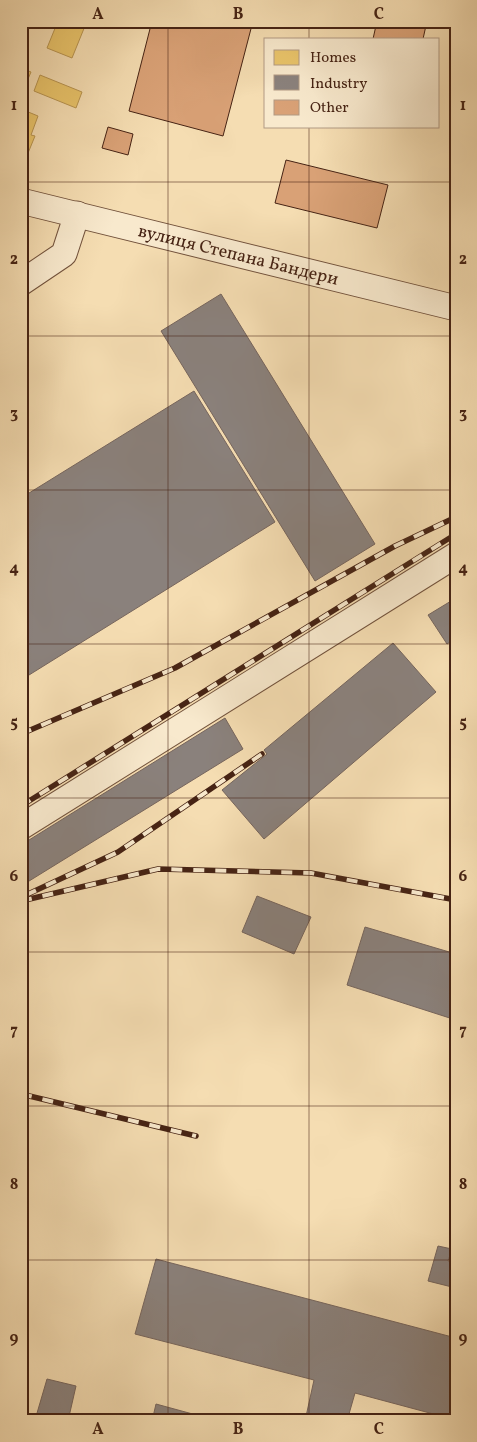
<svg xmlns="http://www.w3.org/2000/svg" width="477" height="1442" font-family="Vollkorn,serif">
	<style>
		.homes { fill: #e9c46a; stroke: #b89450 }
		.industry { fill: #8a817c; stroke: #76655d }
		.building { fill: #d9a176; stroke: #462314 }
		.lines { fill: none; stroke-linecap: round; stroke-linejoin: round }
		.minor-casing { stroke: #72523c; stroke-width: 27 }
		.minor { stroke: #f8e9cd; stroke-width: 25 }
		.rail-casing { stroke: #462314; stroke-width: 5.5 }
		.rail { stroke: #f8e9cd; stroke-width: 4; stroke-dasharray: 11; stroke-linecap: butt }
		.grid { fill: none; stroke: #462314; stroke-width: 1; stroke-opacity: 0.55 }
		.labels { text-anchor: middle; stroke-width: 5; stroke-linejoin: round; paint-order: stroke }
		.street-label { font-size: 18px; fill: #462314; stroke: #f8e9cd }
		.neatline { fill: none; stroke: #462314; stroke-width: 2 }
		.grid-label { font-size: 16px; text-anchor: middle; font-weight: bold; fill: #462314 }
	</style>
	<rect width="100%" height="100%" fill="#f5ddb2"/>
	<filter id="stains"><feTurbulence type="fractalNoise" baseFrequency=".004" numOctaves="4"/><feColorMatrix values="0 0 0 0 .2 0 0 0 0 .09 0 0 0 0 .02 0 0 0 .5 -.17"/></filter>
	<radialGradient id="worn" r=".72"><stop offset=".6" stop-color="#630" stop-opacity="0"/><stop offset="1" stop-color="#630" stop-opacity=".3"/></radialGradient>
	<path class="homes" d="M58,21H87L72,58L47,48Z
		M21,68L31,72L22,93H21Z
		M40,75L82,92L76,108L34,91Z
		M21,109L38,116L31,135L35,136L26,158L21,156Z"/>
	<path class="industry" d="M221,294L375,544L315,581L161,331Z
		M194,391L275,522L21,680V498Z
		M456,598V638L447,644L428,615Z
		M393,643L436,692L264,839L222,790L267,754L264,750Z
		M225,718L243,749L21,886V845Z
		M257,896L311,917L294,954L242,932Z
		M365,927L456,954V1020L347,985Z
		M438,1246L452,1249L448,1261L456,1264V1288L428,1281Z
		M156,1259L456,1338V1420L355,1393L347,1421H305L314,1380L135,1334Z
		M47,1379L76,1386L68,1421L35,1420Z
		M156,1404L211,1419V1421H152Z"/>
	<path class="building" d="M152,21H253L223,136L129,111Z
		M377,21H427L423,39H373Z
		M108,127L133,134L128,155L102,148Z
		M286,160L388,185L377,228L275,203Z"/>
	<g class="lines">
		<defs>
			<g id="minor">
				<path id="s1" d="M21,201L456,308"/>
				<path d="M21,283L64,254L77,214"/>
				<path d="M21,827L456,555"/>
			</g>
		</defs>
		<use href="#minor" class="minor-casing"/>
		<use href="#minor" class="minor"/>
		<defs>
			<path id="rail" d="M21,734L175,668L395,546L456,517
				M21,806L456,534
				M26,895L118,852L262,754
				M21,901L158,869L311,873L456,900
				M21,1094L196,1136"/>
		</defs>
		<use href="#rail" class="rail-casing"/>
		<use href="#rail" class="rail"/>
	</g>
	<path class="grid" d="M168,21V1421M309,21V39M309,126V1421M21,182H456M21,336H456M21,490H456M21,644H456M21,798H456M21,952H456M21,1106H456M21,1260H456"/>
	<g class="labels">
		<g class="street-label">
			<text dy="6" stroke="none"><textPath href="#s1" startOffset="224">вулиця Степана Бандери</textPath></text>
		</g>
	</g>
	<rect width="477" height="1442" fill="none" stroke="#f5ddb2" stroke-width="55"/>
	<rect x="264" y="38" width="175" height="90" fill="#f8e9cd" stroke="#b19a83"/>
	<rect x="274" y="50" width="25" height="15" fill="#e9c46a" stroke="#b19a83"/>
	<text x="310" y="62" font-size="15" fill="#462314">Homes</text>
	<rect x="274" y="75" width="25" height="15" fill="#8a817c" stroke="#b19a83"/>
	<text x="310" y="88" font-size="15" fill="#462314">Industry</text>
	<rect x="274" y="100" width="25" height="15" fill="#d9a176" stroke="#b19a83"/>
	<text x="310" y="112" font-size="15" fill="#462314">Other</text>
	<rect x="28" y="28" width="422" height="1386" class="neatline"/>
	<g class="grid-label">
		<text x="98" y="19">A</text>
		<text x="238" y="19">B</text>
		<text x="379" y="19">C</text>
		<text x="14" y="110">1</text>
		<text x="463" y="110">1</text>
		<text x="14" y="264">2</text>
		<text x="463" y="264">2</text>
		<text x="14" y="418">3</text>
		<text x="463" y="418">3</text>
		<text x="14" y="573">4</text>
		<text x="463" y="573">4</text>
		<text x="14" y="727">5</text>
		<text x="463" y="727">5</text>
		<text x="14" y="881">6</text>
		<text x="463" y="881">6</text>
		<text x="14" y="1035">7</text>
		<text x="463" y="1035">7</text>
		<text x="14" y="1189">8</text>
		<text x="463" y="1189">8</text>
		<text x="14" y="1343">9</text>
		<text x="463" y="1343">9</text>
		<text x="98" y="1434">A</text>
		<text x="238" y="1434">B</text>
		<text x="379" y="1434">C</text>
	</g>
	<rect width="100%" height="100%" filter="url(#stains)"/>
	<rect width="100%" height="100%" fill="url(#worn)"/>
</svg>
